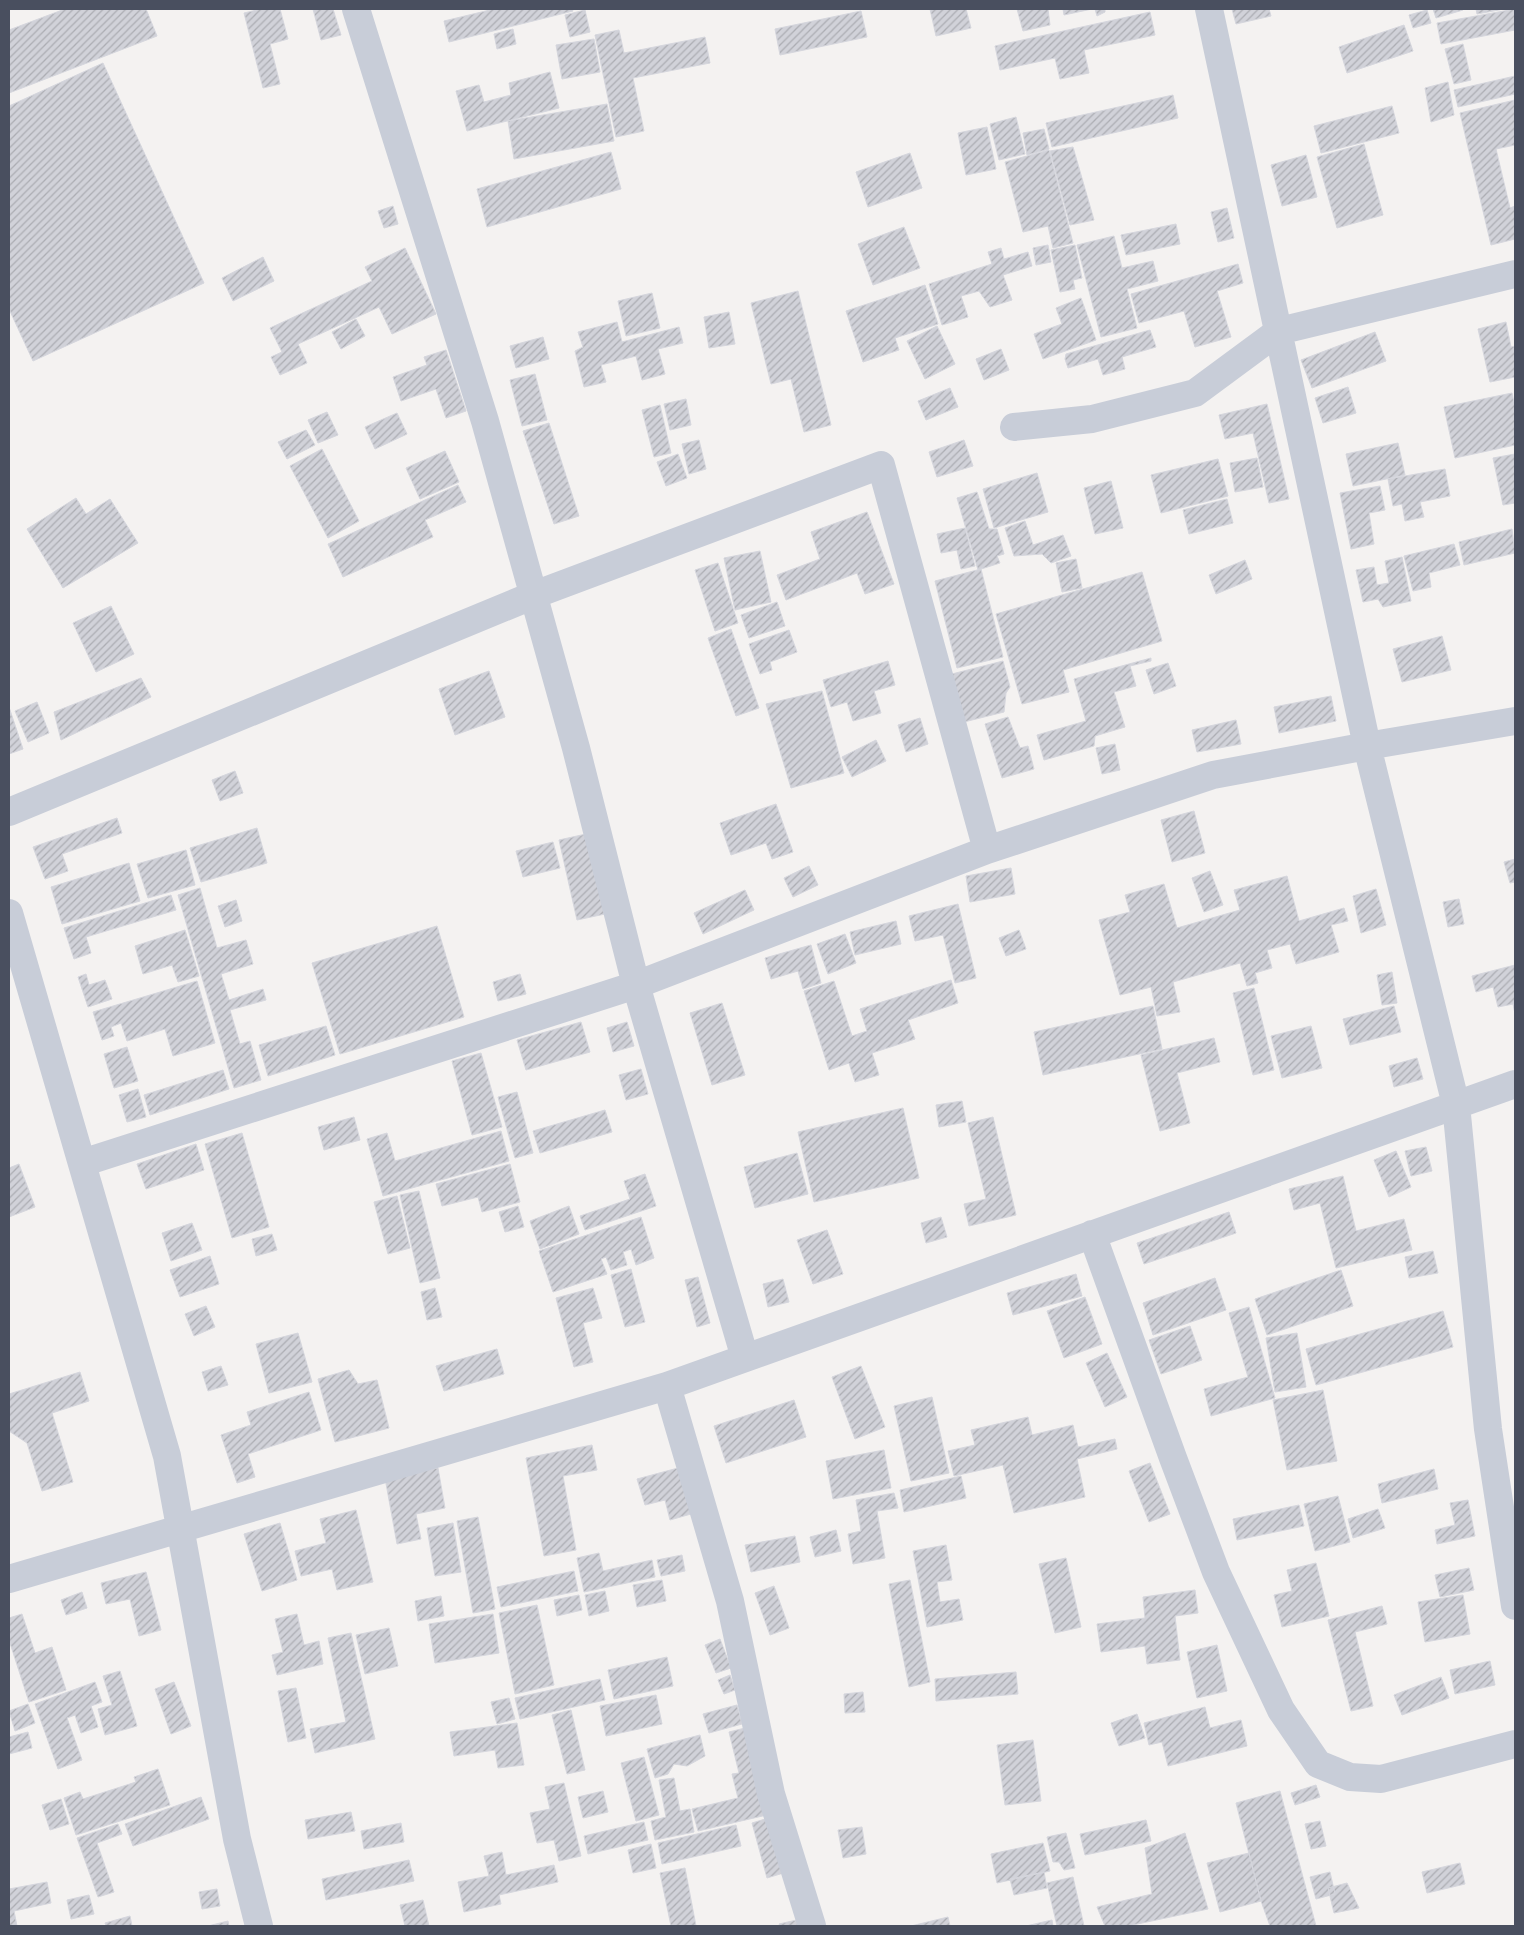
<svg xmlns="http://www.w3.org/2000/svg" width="1524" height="1935" font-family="'Alegreya Sans',sans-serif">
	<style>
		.building { fill: url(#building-hatch); stroke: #d5d6dd }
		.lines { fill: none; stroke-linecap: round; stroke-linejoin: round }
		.minor { stroke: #c8cdd8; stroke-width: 28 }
	</style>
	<defs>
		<pattern id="building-hatch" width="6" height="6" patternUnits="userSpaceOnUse" patternTransform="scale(1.25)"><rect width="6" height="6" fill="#d1d2d9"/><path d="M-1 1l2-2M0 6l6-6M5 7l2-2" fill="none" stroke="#acadb3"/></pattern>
	</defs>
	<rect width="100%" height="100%" fill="#f4f2f1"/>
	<path class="building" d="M65,9H146L157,36L9,93V30Z
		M261,9H280L288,39L270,44L280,84L263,88L244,13Z
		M313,9H333L341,35L321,40Z
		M494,9H572L573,11L449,42L444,21Z
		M930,9H966L971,28L936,36Z
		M1017,9H1048L1050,25L1023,31Z
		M1063,9H1092L1064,15Z
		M1095,9H1105V12L1097,16Z
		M1232,9H1269L1271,16L1236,24Z
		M1433,9H1463V10L1436,18Z
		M1476,9H1504L1477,14Z
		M1515,9V30L1441,44L1437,23Z
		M585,10L590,32L570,37L565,15Z
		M1427,10L1431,23L1413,28L1409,15Z
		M861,11L867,37L780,55L775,29Z
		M1150,12L1155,35L1084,50L1089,73L1060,79L1055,58L1000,70L995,46Z
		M1404,25L1413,51L1347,73L1339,47Z
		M513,29L516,44L497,49L494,34Z
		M619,30L624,53L705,37L710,63L633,78L644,131L616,137L595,35Z
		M594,39L600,72L562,79L556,45Z
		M1463,44L1471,80L1454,84L1445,49Z
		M103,63L204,283L33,361L9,309V106Z
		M550,72L559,108L467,131L456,91L479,85L484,102L511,95L509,83Z
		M1515,76V94L1458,107L1454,90Z
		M1448,82L1454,115L1431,122L1425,88Z
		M1173,95L1178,118L1052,147L1046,123Z
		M1515,100V145L1496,149L1510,208L1515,206V239L1491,245L1460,113Z
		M607,104L614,141L514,159L508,121Z
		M1392,106L1399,133L1321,153L1314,126Z
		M1016,117L1025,154L999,160L990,124Z
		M987,127L996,169L966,175L958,133Z
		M1044,129L1049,149L1027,155L1023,133Z
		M1364,144L1383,215L1337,228L1317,157Z
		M1073,147L1094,220L1070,225L1050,151Z
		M1049,150L1073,243L1053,248L1048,226L1023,232L1005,162Z
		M611,152L621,189L487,227L477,189Z
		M910,153L922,188L868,207L856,172Z
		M1306,155L1317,197L1282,206L1271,165Z
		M393,206L398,224L384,228L378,211Z
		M1227,208L1234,238L1218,242L1211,212Z
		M1176,224L1180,244L1126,255L1121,235Z
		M904,227L920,268L873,285L858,244Z
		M1114,236L1122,268L1153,261L1158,281L1127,289L1137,328L1101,337L1077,245Z
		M1048,245L1051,262L1036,265L1033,248Z
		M1075,245L1082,278L1073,280L1075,289L1060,292L1051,250Z
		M405,248L436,314L392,334L379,307L298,344L307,363L280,375L271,357L282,352L270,328L372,281L365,267Z
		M1001,248L1004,259L1028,252L1032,266L1003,275L1012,300L990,307L979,291L961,296L968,317L942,325L929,284L992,264L988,252Z
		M263,257L274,281L233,301L222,278Z
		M1238,264L1243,283L1217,291L1231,337L1195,347L1184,311L1139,323L1131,294Z
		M925,285L938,324L895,338L899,350L863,362L846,311Z
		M798,291L831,425L804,432L791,379L771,384L751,303Z
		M652,293L660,328L626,336L618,301Z
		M1081,298L1096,340L1043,359L1034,334L1062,324L1056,308Z
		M729,312L735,344L709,348L704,317Z
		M356,319L365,336L341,349L332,332Z
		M617,322L622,342L679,327L683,343L658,349L665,374L642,380L636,356L601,365L606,382L584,387L575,351L583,347L578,332Z
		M1506,322L1511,347L1515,346V377L1490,382L1478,329Z
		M937,326L955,364L925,379L907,341Z
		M1150,330L1156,347L1122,357L1125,369L1103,375L1098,359L1068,368L1065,359L1066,354Z
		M1375,332L1386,361L1312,388L1301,360Z
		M543,337L549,359L516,368L510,346Z
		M1001,349L1009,370L984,380L976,359Z
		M446,350L466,411L446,418L436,389L401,401L393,377L427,365L424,357Z
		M535,374L547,420L522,426L510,380Z
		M1348,387L1356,413L1323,423L1315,398Z
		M950,388L958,407L926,420L918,401Z
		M1512,393L1515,407V445L1455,458L1444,407Z
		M686,399L691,425L670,430L664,404Z
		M1267,404L1289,499L1269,503L1253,433L1225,439L1219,415Z
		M660,405L671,453L654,457L642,410Z
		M327,412L338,435L318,443L308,420Z
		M397,413L407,434L375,449L365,427Z
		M549,423L579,516L554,524L523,431Z
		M306,430L315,445L287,459L278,442Z
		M699,440L706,469L689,474L682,444Z
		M964,440L973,466L937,477L929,452Z
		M1398,443L1405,475L1353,486L1346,454Z
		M322,449L359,521L328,538L290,466Z
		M445,451L459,482L420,499L406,468Z
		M678,454L687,478L666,486L657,462Z
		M1515,454V503L1503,505L1493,458Z
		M1257,458L1263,487L1235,492L1230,463Z
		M1218,459L1228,496L1161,513L1151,475Z
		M1445,469L1450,496L1420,502L1424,517L1405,521L1402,504L1393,506L1388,479Z
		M1037,473L1048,512L994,528L983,489Z
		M1111,481L1123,528L1095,534L1084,488Z
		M458,485L466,502L425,520L433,537L343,577L328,544Z
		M1380,486L1385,510L1369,513L1374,544L1351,549L1340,493Z
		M977,492L989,529H997L1004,554L997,556L1000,563L978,570L957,498Z
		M76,498L86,514L110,499L138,543L63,588L27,529Z
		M1227,499L1233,523L1189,534L1183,510Z
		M867,512L894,584L865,594L857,573L786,600L777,575L820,559L811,532Z
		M1025,521L1033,545L1063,535L1071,556L1051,563L1042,554L1014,556L1005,528Z
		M965,528L975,566L961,569L957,550L941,553L937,534Z
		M1512,529L1515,553L1464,565L1459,542Z
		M1454,544L1460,565L1429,573L1431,587L1413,591L1404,556Z
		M760,551L771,602L735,610L724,558Z
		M1402,557L1411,601L1383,607L1378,599L1363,602L1356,570L1374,567L1377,585L1389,583L1385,561Z
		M1076,559L1082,588L1062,592L1056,563Z
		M1245,560L1252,579L1216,594L1209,575Z
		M718,563L738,623L715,631L695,570Z
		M981,569L1003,657L957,668L935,581Z
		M1142,572L1162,641L1063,670L1069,692L1022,704L996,614Z
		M777,602L785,626L749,638L741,615Z
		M111,606L134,654L96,672L73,623Z
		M731,629L759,708L736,716L708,638Z
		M789,630L797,652L770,662L772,670L760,674L749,644Z
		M1442,636L1451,670L1402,682L1393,649Z
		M1151,658V661L1130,666L1136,686L1114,692L1125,727L1095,736L1094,746L1044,760L1037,735L1086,721L1074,679Z
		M888,661L895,685L874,691L881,713L853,721L847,702L831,707L823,680Z
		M1003,661L1010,687L1006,693L1004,712L960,723L948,675Z
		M1168,663L1176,686L1154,694L1146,670Z
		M489,671L505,717L455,735L439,689Z
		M141,678L151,697L61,740L54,712Z
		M822,691L844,773L791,788L766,704Z
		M1331,696L1336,721L1279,733L1274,707Z
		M37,702L49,733L28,742L15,711Z
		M9,707L23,749L9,754Z
		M1008,717L1020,748L1028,746L1034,769L1002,778L985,724Z
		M920,718L928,744L906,752L898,725Z
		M1236,720L1241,744L1197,752L1192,730Z
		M876,740L886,761L852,777L842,757Z
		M1115,744L1120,770L1102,774L1096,748Z
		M235,771L243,793L220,801L212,780Z
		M776,804L793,852L772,859L766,843L731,855L720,823Z
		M1194,811L1205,853L1172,862L1161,820Z
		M117,818L122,833L62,854L68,871L45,879L33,847Z
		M257,828L267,863L201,882L190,848Z
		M586,834L605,914L577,920L559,840Z
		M553,842L560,868L523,877L516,851Z
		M186,850L195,885L148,898L137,864Z
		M1515,859V882L1510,883L1504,862Z
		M129,863L140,901L62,924L51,887Z
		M809,866L818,885L793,897L784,878Z
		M1011,868L1015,894L970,902L966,876Z
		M1210,871L1223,905L1204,912L1192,878Z
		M1287,876L1299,921L1344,908L1348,921L1331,925L1339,952L1296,964L1290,944L1267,950L1272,968L1255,973L1258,983L1247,986L1240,963L1173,982L1180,1012L1157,1016L1151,987L1120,995L1099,920L1130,912L1125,895L1164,884L1177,928L1240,910L1234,890Z
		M200,888L217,948L246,940L253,964L221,974L229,1000L263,989L266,1000L230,1010L240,1044L250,1041L261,1080L234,1088L178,895Z
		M1376,889L1386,925L1361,933L1353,896Z
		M745,890L754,910L703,934L694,913Z
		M171,895L176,910L86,937L91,953L74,959L64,928Z
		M1459,899L1464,924L1448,927L1443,902Z
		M236,900L242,921L225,927L218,906Z
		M958,904L976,978L955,983L943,935L915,941L909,916Z
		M896,921L901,944L855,955L850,932Z
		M437,926L464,1017L340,1054L312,963Z
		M185,930L199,976L178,982L172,965L143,974L135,946Z
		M1019,930L1026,949L1006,956L999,938Z
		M845,934L856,963L828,974L817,944Z
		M811,945L821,983L803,989L798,971L771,979L765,958Z
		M1515,965V1014L1513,1004L1498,1007L1493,987L1476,992L1472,976Z
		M1392,972L1397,1003L1382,1005L1377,975Z
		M86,974L89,985L105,980L112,999L88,1007L78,977Z
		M520,974L526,994L498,1001L493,982Z
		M951,980L958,1003L908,1020L915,1039L872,1053L879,1075L855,1082L849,1063L829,1070L804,991L834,981L852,1036L867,1031L860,1009Z
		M197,981L215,1043L173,1056L165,1029L127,1041L121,1023L111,1027L114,1036L102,1040L93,1012Z
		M1254,988L1274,1070L1253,1075L1233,993Z
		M722,1003L745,1075L712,1085L690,1013Z
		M1153,1006L1162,1049L1043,1075L1034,1032Z
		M1394,1006L1401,1032L1350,1045L1343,1019Z
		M581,1022L590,1052L526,1070L517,1040Z
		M627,1022L634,1046L613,1052L607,1028Z
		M326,1026L335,1055L268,1076L259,1045Z
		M1311,1026L1322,1068L1282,1078L1271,1036Z
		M1214,1038L1220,1062L1177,1073L1190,1123L1160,1131L1141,1055Z
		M127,1047L138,1081L114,1088L104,1054Z
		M481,1053L502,1127L472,1135L452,1061Z
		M1417,1058L1423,1079L1394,1087L1389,1066Z
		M641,1069L648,1094L626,1100L619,1075Z
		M223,1070L229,1089L150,1115L144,1095Z
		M138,1089L146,1117L127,1122L119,1095Z
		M517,1092L533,1153L515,1158L498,1097Z
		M962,1101L966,1122L939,1127L936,1105Z
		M903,1108L919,1178L814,1202L798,1132Z
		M605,1110L612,1132L540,1153L533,1131Z
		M354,1117L360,1140L324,1150L318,1127Z
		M993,1117L1016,1215L969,1226L964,1204L986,1199L968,1123Z
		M501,1131L509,1161L383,1196L367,1139L387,1133L395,1161Z
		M242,1133L269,1227L232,1238L205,1144Z
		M196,1144L204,1170L146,1189L137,1164Z
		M1426,1147L1432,1171L1411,1176L1405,1151Z
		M1396,1151L1411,1187L1389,1197L1374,1160Z
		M797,1153L808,1194L755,1208L744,1167Z
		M19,1164L35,1207L9,1217V1168Z
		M510,1164L520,1202L482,1212L478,1197L442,1206L436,1184Z
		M645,1174L656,1206L585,1230L580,1216L630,1199L624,1181Z
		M1343,1176L1356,1231L1404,1219L1412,1250L1336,1268L1320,1203L1294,1210L1289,1189Z
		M419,1191L440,1278L420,1283L400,1195Z
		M397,1196L410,1248L388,1254L374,1202Z
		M518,1206L524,1227L505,1232L499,1212Z
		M569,1206L579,1234L540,1249L530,1221Z
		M1229,1212L1236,1233L1144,1264L1137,1243Z
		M641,1217L654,1258L636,1265L631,1249L623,1252L627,1265L611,1270L606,1257L601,1259L607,1274L553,1292L539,1251Z
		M941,1217L947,1237L926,1243L921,1223Z
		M192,1223L202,1250L171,1261L162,1233Z
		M827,1230L843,1274L813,1284L797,1240Z
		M272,1234L277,1250L256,1256L252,1239Z
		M1433,1251L1438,1273L1409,1278L1405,1257Z
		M210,1256L219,1284L180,1297L170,1270Z
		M631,1269L645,1322L625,1327L611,1275Z
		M1341,1270L1353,1306L1267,1335L1255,1299Z
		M1076,1274L1082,1296L1013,1315L1007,1293Z
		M698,1277L710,1323L697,1327L685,1280Z
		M1215,1278L1226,1310L1153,1335L1143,1303Z
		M783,1279L789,1302L768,1307L763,1284Z
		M435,1288L442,1317L427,1320L421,1292Z
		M593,1288L602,1318L583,1323L593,1362L574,1367L556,1298Z
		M1085,1297L1102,1344L1064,1358L1047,1311Z
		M206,1306L215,1327L194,1336L185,1314Z
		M1249,1307L1275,1398L1211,1416L1204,1389L1248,1377L1229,1313Z
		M1443,1311L1453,1347L1316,1385L1306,1349Z
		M1190,1326L1202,1360L1161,1374L1149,1340Z
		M298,1333L312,1382L269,1393L256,1344Z
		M1297,1333L1306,1387L1275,1392L1266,1338Z
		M497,1349L504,1374L444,1391L436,1366Z
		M1107,1353L1127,1397L1105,1407L1086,1363Z
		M221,1366L228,1385L208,1391L202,1372Z
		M861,1366L885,1427L855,1439L832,1377Z
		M349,1370L358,1384L377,1380L389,1428L335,1442L318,1379Z
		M80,1372L89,1401L52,1413L73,1482L42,1491L27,1443L9,1431V1394Z
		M1323,1390L1337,1461L1287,1470L1273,1400Z
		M309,1392L321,1430L248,1454L255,1477L237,1483L221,1435L251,1425L247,1412Z
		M932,1397L949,1473L911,1481L894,1406Z
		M794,1400L806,1437L726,1463L714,1426Z
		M1028,1417L1032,1435L1073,1425L1078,1447L1115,1439L1117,1449L1077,1459L1085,1497L1014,1513L1003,1465L954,1476L948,1451L975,1445L971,1430Z
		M592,1445L597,1470L563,1476L576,1550L544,1556L526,1458Z
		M884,1450L891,1488L833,1499L826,1461Z
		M1150,1463L1170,1514L1149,1522L1129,1471Z
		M438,1468L445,1508L416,1514L421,1539L397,1544L385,1478Z
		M678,1468L691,1514L670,1520L665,1500L645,1505L637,1479Z
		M1434,1469L1438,1489L1382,1503L1378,1484Z
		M961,1476L966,1498L904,1512L900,1490Z
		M894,1493L898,1508L877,1511L885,1558L853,1564L848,1534L861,1531L856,1500Z
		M1338,1496L1350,1542L1315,1551L1304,1504Z
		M1468,1500L1475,1536L1437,1544L1435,1530L1455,1525L1450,1503Z
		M1299,1505L1304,1526L1237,1540L1233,1519Z
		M1378,1509L1385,1528L1353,1538L1348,1519Z
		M356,1510L373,1582L337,1590L332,1569L301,1576L295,1551L326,1543L320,1519Z
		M478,1517L495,1609L473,1613L457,1521Z
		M280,1523L297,1580L262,1591L244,1534Z
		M453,1523L461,1572L435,1576L427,1528Z
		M836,1530L841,1551L815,1557L810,1537Z
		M795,1536L800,1562L751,1572L745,1545Z
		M946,1545L952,1580L937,1582L940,1602L959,1599L963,1620L927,1627L913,1551Z
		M599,1553L603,1571L652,1560L655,1577L584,1592L577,1558Z
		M682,1555L685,1571L661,1576L657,1560Z
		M1066,1558L1081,1627L1055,1633L1039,1564Z
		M1316,1563L1329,1616L1282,1627L1274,1595L1292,1591L1287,1570Z
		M1469,1568L1474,1590L1440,1597L1435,1575Z
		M574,1571L578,1591L501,1607L497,1587Z
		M146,1572L161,1630L139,1636L130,1599L106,1604L101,1583Z
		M662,1580L666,1601L637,1607L633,1585Z
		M910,1580L930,1682L909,1687L889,1584Z
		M774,1586L789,1628L770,1635L755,1593Z
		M1195,1590L1198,1613L1175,1616L1180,1660L1147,1664L1145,1646L1101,1652L1097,1624L1145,1618L1143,1597Z
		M605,1591L609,1611L589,1616L585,1595Z
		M82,1592L87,1608L66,1615L61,1600Z
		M579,1595L582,1610L557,1616L554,1600Z
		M1463,1595L1470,1634L1425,1642L1418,1602Z
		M441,1596L444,1616L418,1621L415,1601Z
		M537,1605L554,1685L515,1694L499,1613Z
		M1382,1606L1387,1624L1355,1632L1373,1706L1351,1711L1328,1620Z
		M22,1614L35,1653L52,1647L66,1690L29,1702L9,1640V1618Z
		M297,1614L304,1645L319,1641L323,1664L277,1675L272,1655L283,1652L275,1619Z
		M493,1614L499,1653L435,1663L429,1624Z
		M389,1628L398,1666L365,1674L356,1635Z
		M351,1633L375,1739L315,1753L310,1729L346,1722L328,1638Z
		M720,1639L731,1668L716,1673L705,1645Z
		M1217,1645L1227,1691L1197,1698L1187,1652Z
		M667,1657L673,1686L614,1699L608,1670Z
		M1490,1661L1495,1685L1455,1694L1450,1670Z
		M120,1671L137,1726L105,1735L98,1709L112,1705L103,1676Z
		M1016,1672L1018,1694L936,1701L935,1679Z
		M730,1675L735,1690L724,1694L718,1680Z
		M1441,1677L1449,1698L1402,1715L1394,1695Z
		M600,1679L605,1700L520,1719L515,1698Z
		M95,1682L102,1702L91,1706L98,1727L81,1733L75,1715L67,1718L82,1760L58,1769L35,1704Z
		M174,1682L191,1726L171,1734L155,1689Z
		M296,1688L306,1738L288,1742L278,1691Z
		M863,1692L865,1712L845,1713L844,1694Z
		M656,1695L662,1724L606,1736L600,1706Z
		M509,1698L515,1719L497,1724L491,1702Z
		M28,1704L35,1723L15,1731L9,1711Z
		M737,1705L742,1724L709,1733L703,1714Z
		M1205,1707L1210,1728L1241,1720L1247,1746L1168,1766L1162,1742L1149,1745L1144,1723Z
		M571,1710L585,1770L567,1774L552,1715Z
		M1137,1714L1145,1738L1119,1746L1111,1723Z
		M517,1723L524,1765L498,1768L495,1750L454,1756L450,1732Z
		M749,1727L771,1814L698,1831L692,1809L738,1798L732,1774L739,1773L729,1732Z
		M28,1732L32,1748L9,1754V1737Z
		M700,1735L705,1756L687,1766L674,1764L668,1774L655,1778L647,1749Z
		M1033,1740L1041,1801L1005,1805L997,1745Z
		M644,1757L659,1815L636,1821L621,1763Z
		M158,1769L170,1805L76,1835L64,1798L80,1792L83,1799L136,1782L134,1777Z
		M674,1778L680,1811L690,1809L694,1832L655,1840L651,1821L666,1817L659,1780Z
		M564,1783L581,1856L559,1861L554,1840L537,1843L530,1813L550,1809L545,1787Z
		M1316,1785L1320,1797L1295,1805L1291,1793Z
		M603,1791L608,1812L583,1818L578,1797Z
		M1280,1791L1316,1926H1270L1261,1901L1236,1803Z
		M201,1797L209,1819L133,1846L125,1824Z
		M61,1799L69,1824L50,1830L42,1805Z
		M351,1812L355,1831L308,1839L305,1820Z
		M775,1816L790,1871L767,1878L752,1823Z
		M1146,1820L1151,1841L1085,1855L1080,1834Z
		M1320,1821L1326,1846L1311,1849L1305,1824Z
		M644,1822L648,1840L588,1854L584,1836Z
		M401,1823L404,1842L364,1849L361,1831Z
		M118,1824L122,1834L97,1843L114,1892L98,1897L77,1838Z
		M736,1825L741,1846L662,1864L658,1843Z
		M862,1827L866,1854L843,1858L838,1830Z
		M1066,1833L1075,1868L1064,1870L1059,1862H1053L1047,1837Z
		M1185,1833L1208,1909L1128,1926H1105L1097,1907L1152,1894L1145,1848Z
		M1043,1843L1050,1871L997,1883L991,1854Z
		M651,1844L656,1868L633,1873L628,1850Z
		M502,1852L506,1875L554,1865L558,1882L499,1895L501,1904L464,1912L458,1882L489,1876L484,1856Z
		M1249,1853L1261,1901L1220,1912L1207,1863Z
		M409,1860L414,1881L326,1900L322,1879Z
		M1460,1863L1465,1884L1427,1893L1422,1872Z
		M685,1868L696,1926H671L660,1873Z
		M1044,1872L1047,1888L1014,1895L1010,1879Z
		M1330,1872L1335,1894L1316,1899L1310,1877Z
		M1073,1877L1084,1926H1057L1047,1883Z
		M47,1882L51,1903L14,1911L17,1926H9V1889Z
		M1347,1883L1359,1908L1334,1913L1328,1888Z
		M217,1889L220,1906L202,1909L199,1892Z
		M89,1895L94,1914L71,1919L67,1900Z
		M423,1900L429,1926H405L400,1905Z
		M130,1916L132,1926H106L105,1923Z
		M948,1917L950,1926H911Z
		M801,1919L803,1926H780L779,1924Z
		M1052,1920L1053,1926H1026Z
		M228,1921L229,1926H208Z"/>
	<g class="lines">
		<path class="minor" d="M356,9L485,421L576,748L636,985L745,1358
			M1209,9L1367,746L1456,1105L1488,1429L1515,1606
			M1014,427L1092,419L1195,393L1279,331L1515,274
			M9,812L534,595L881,465L987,850
			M9,913L167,1456L237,1839L259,1926
			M82,1163L636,985L987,850L1213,775L1367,746L1515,721
			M1092,1234L1173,1458L1216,1572L1281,1710L1318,1764L1350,1777L1381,1779L1515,1744
			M667,1386L730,1601L771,1794L812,1926
			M9,1579L667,1386L1515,1084"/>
	</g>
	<rect width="1524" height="1935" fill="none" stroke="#494f5f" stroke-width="20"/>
</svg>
